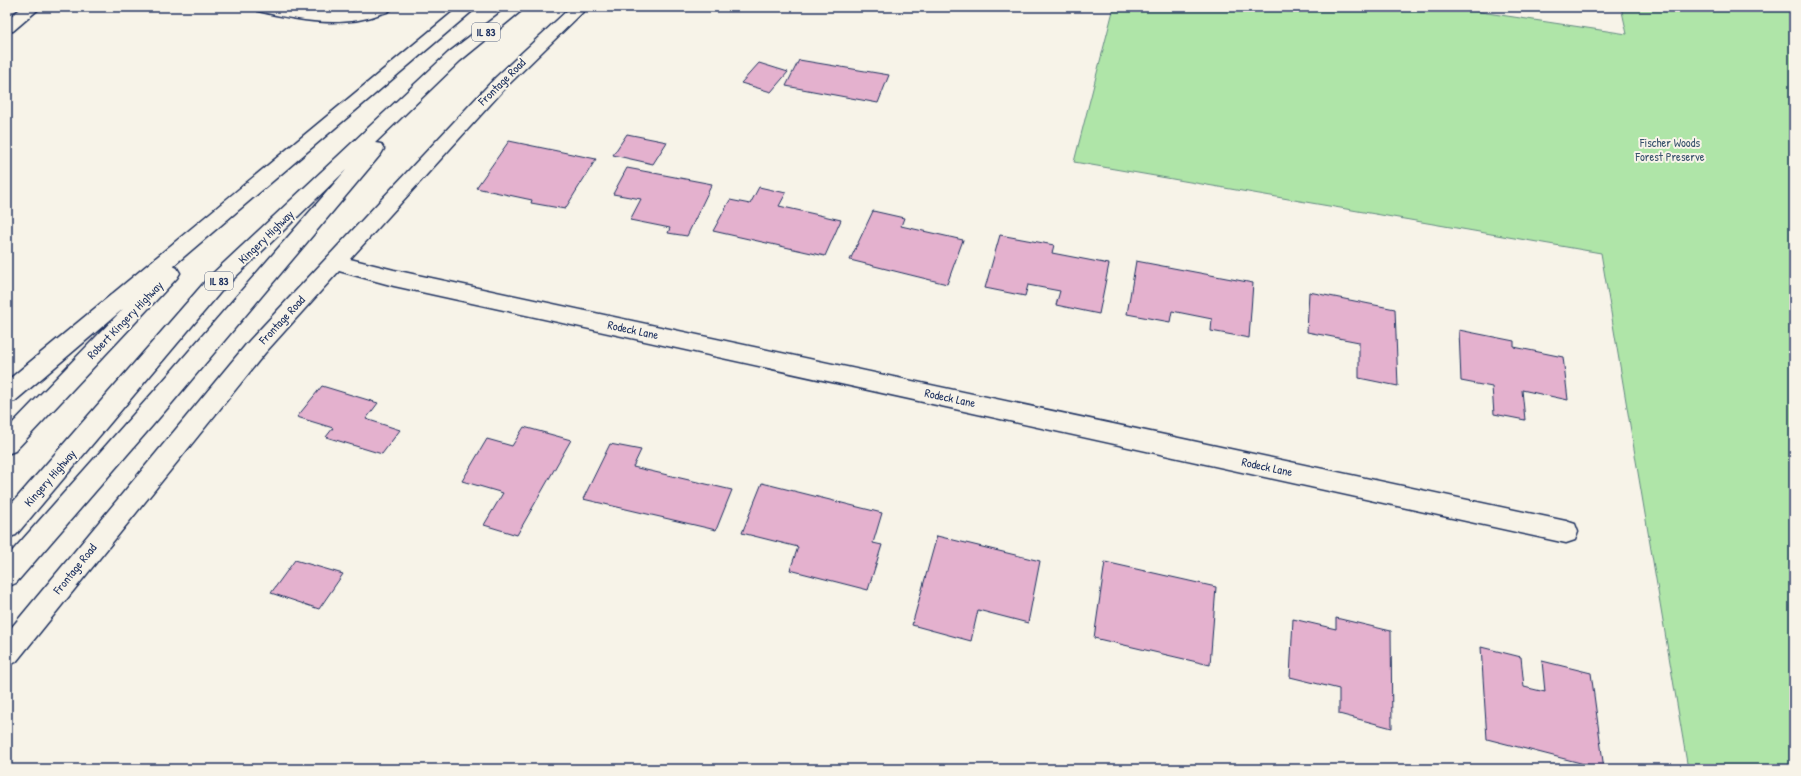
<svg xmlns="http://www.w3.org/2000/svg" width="1801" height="776" font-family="'Patrick Hand',sans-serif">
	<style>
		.green { fill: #afe5a8; stroke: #658a83 }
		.building { fill: #e4b1ce; stroke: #1b2f5e }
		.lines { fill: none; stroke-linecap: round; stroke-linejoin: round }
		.minor-casing { stroke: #1b2f5e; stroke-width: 3 }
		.trunk-casing { stroke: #1b2f5e; stroke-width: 3 }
		.minor { fill: #f7f3e8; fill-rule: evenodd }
		.trunk { fill: #f7f3e8; fill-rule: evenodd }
		.labels { text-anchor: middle; stroke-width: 4; stroke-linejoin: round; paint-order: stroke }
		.shield { fill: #f7f3e8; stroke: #5d6a87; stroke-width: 1 }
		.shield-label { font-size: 11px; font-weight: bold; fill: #1b2f5e }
		.street-label { font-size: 12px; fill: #1b2f5e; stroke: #f7f3e8 }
		.park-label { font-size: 12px; fill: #39536d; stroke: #f7f3e8 }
	</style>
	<rect width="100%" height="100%" fill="#f7f3e8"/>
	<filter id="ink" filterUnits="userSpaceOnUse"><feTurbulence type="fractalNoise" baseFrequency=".025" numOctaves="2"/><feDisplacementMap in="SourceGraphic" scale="8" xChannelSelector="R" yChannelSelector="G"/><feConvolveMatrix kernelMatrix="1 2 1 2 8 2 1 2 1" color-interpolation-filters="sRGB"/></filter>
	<g filter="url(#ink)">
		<path class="green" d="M1114,7H1447L1627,34L1621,7H1794V769H1688L1601,253L1074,162Z"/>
		<path class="building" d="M799,60L889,75L878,103L786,86Z
			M759,63L788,72L771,92L741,83Z
			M627,134L667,142L653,164L613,155Z
			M509,141L596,159L565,209L531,203L532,200L476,188Z
			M627,168L712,184L687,236L668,233L670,228L630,220L641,199L613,194Z
			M759,187L786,193L779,206L841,220L825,256L713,231L730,200L750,204Z
			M873,211L904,218L901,226L963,240L947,284L850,260Z
			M1000,235L1054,245L1052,253L1109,264L1099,314L1056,305L1060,291L1028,285L1025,296L985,288Z
			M1136,261L1253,283L1249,338L1211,331L1212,319L1172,311L1170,322L1127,314Z
			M1309,292L1395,309L1398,386L1359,378V342L1307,332Z
			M1459,330L1514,341V347L1563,357L1568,400L1522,390L1525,420L1494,414L1492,387L1461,381Z
			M322,386L378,403L366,419L400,430L382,454L326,437L333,428L297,417Z
			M524,427L571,440L517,535L484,525L503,493L462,481L487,439L512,446Z
			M610,444L641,450L633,467L732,490L716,530L583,499Z
			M762,483L882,513L873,543L882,545L868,590L790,570L798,547L742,533Z
			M937,536L1040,561L1028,623L978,610L971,641L912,625Z
			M295,560L343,574L319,609L271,593Z
			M1105,562L1216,587L1210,665L1094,638Z
			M1336,618L1391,631L1392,728L1339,714V689L1290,677L1293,619L1336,629Z
			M1481,647L1521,657L1524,687L1545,692L1542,661L1591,673L1604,769L1487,739Z"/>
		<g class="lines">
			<defs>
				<path id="minor" d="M23,7H41L13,31L7,32V19Z
					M256,7H291L340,12L370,7H393C390,12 385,13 380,14C342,29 296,20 258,11Z
					M571,7H588L508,85L350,259L394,270L1566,521L1575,524L1578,532L1575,540L1566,543L394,286L339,271L265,353L16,662L7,666V633L249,341L496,77Z"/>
				<path id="trunk" d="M459,7H477L173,266L177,268L180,273L177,278L15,451L7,454V429L123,309L15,401L7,403V381Z
					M508,7H526L460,61L375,143L381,144L384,149L381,154L172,403L16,583L7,587V557L156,389L346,170L224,288L16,535L7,538V509L210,276L448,53Z"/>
			</defs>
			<use href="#minor" class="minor-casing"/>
			<use href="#trunk" class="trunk-casing"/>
			<use href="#minor" class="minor"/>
			<use href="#trunk" class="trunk"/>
		</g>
	</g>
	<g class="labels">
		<g class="shield">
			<rect x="472" y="23" width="28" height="18" rx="3"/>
			<rect x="205" y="272" width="28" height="18" rx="3"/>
		</g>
		<g class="shield-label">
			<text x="486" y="36">IL 83</text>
			<text x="219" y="285">IL 83</text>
		</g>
		<g class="street-label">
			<text transform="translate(502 82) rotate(-45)" y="4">Frontage Road</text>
			<text transform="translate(266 237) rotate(-44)" y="4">Kingery Highway</text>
			<text transform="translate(125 320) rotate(-46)" y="4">Robert Kingery Highway</text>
			<text transform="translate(282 320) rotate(-47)" y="4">Frontage Road</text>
			<text transform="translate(633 330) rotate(12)" y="4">Rodeck Lane</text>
			<text transform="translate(950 398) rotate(12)" y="4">Rodeck Lane</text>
			<text transform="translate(1267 467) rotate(12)" y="4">Rodeck Lane</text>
			<text transform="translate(50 478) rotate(-49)" y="4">Kingery Highway</text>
			<text transform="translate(75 569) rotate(-51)" y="4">Frontage Road</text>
		</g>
		<g class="park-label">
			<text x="1670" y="147">Fischer Woods<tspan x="1670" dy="14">Forest Preserve</tspan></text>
		</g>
	</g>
	<rect width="1801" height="776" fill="none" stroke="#f7f3e8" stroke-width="24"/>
	<rect x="12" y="12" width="1777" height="752" fill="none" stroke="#1b2f5e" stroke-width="1.5" filter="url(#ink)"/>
</svg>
